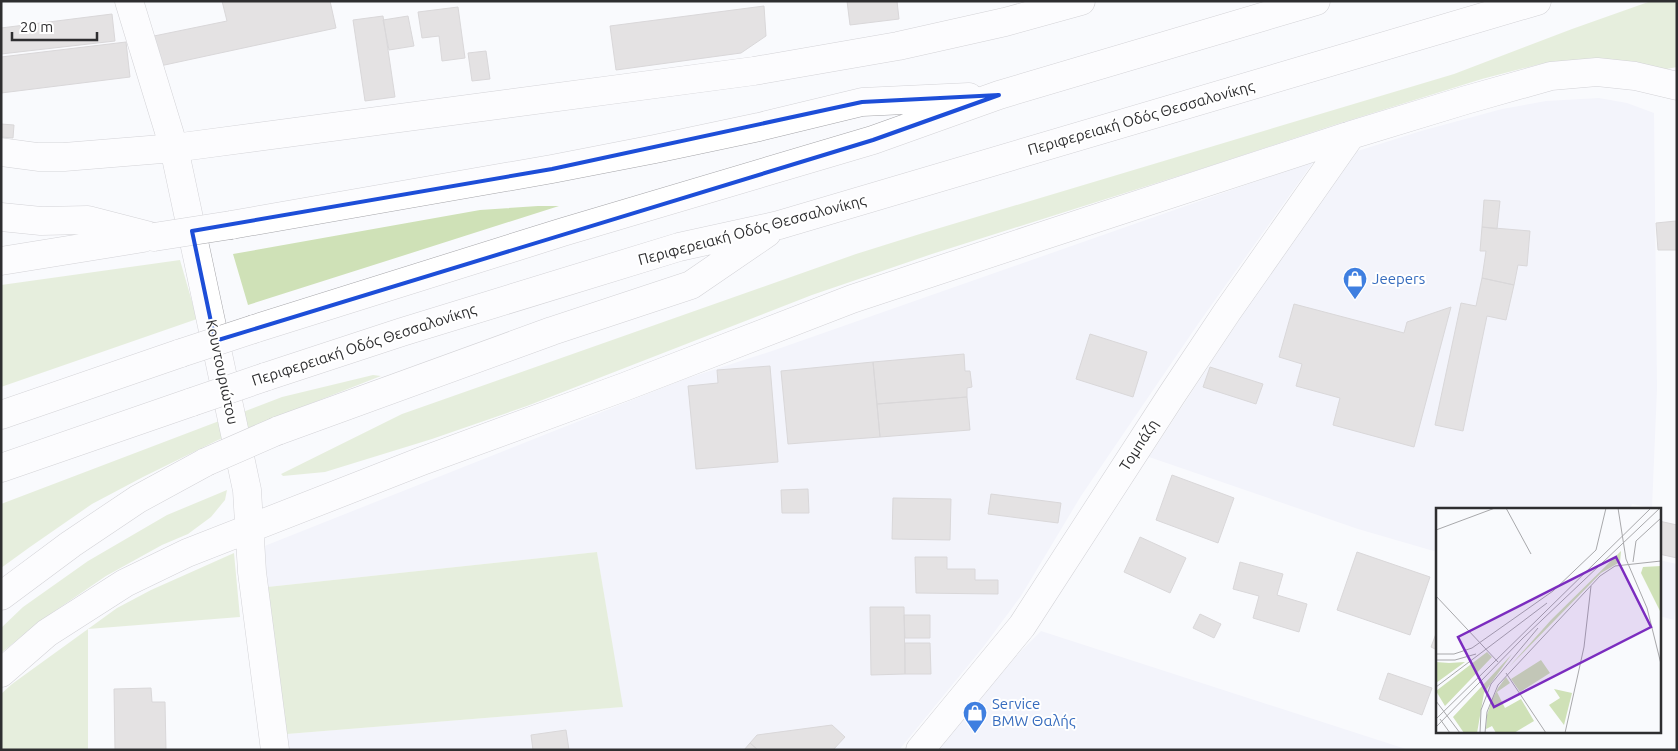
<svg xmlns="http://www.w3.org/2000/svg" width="1678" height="751" font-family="Ubuntu,sans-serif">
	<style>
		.built { fill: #ebedf8 }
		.green { fill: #cfe1b7 }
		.building { fill: #c9c5c4; stroke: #b2aead }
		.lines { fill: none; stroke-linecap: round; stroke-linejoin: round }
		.minor-casing { stroke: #a5a5a9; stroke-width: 29 }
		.highway-casing { stroke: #a5a5a9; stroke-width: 29 }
		.minor { stroke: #fff; stroke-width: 28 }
		.highway { stroke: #fff; stroke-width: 28 }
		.highway-bridge-casing { stroke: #a5a5a9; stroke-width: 29; stroke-linecap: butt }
		.highway-bridge { stroke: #fff; stroke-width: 28 }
		.marked { fill: none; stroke: #1d4ed8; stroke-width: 4; stroke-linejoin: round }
		.labels { text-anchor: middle; stroke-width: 4; stroke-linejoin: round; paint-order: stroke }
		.street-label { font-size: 15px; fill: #2e2e30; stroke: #fff }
		.shop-label { font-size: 15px; fill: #366cbe; stroke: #fff; text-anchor: start }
		.inset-road { fill: none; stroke: #a8a8ab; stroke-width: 1 }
		.view { fill: #7b2cbf; fill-opacity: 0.15; stroke: #7b2cbf; stroke-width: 2.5 }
		.inset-edge { fill: none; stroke: #2e2e30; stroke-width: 2.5 }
	</style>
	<rect width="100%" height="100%" fill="#f9fafd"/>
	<path class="built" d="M1599,98L1627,103L1654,113L1657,389L1652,508L1632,504L1630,510H1437V552L1358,529L1149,457L1348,154L1421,131L1502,109L1546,101Z
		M1314,161L1198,324L1081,496L1021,596L984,646L899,750H289L287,734L622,707L597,552L267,587L262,547L685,379L772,351Z
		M1659,560L1677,564V593L1674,620L1659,616Z
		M1041,631L1409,750H936L1018,654Z"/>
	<path class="green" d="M1651,1H1677V67L1657,71L1587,60L1540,64L1482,79L1331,126L1207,167L932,254L812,295L527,406L432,439L325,472L283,476L281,474L402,414L856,254L923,233L1454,74L1572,29Z
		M538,206H559L248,305L233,254L480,210Z
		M180,260L197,319L1,387V285Z
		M373,375L381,376L218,440L143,477L92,504L30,547L1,568V504L282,397Z
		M227,490L225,500L211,517L188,534L162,545L106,576L46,617L1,653V628L23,607L88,561L167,515Z
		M597,552L623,707L287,734L267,587Z
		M234,553L240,617L88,629V750H1V694L12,684L117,608L151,590Z"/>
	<path class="building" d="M222,1H330L336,28L160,66L154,36L227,21Z
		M847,1H897L899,19L850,25Z
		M764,6L766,36L741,53L616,70L610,26Z
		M458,7L465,58L442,61L439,36L422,38L418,12Z
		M112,14L115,41L1,54V28Z
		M383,16L395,97L365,101L353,20Z
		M408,16L414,46L389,50L383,20Z
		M126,42L130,77L1,93V57Z
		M486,51L490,79L472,81L468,53Z
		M1,124L14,125L13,138L1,137Z
		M1484,200L1500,201L1497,229L1482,227Z
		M1676,221L1677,250H1658L1656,223Z
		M1482,227L1530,231L1527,266L1518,265L1514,285L1482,278L1486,251H1480Z
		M1482,278L1514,285L1506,320L1487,316L1463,431L1435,425L1461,303L1476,306Z
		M1294,304L1404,333L1407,322L1451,307L1414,447L1333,425L1340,398L1296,386L1302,364L1279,357Z
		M1090,334L1147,352L1133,397L1076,379Z
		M964,354L965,371H970L972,387L967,388V397L877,404L873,362Z
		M873,362L880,437L788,444L781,371Z
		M770,366L778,462L696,469L688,386L718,383L717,370Z
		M1210,367L1263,384L1256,404L1203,387Z
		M967,397L970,430L880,437L877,404Z
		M1172,475L1234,498L1218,543L1156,520Z
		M808,489L809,513H782L781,490Z
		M991,494L1061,503L1058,523L988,514Z
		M893,498L951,499L950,540L892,539Z
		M1659,521L1677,525V558L1659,554Z
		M1140,537L1186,558L1170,593L1124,572Z
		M1357,552L1430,577L1410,635L1337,610Z
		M915,557H947V569H975V580H998V594L916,593Z
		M1240,562L1283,574L1277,595L1307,604L1299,632L1253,618L1259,596L1233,589Z
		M870,607H904L905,674L871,675Z
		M1200,614L1221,624L1214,638L1193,628Z
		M904,615H930V638H905Z
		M1437,631V650L1431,647Z
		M905,643H930L931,674H905Z
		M1388,673L1432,688L1422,715L1379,699Z
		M151,688L152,702H165L166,750H115L114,689Z
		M832,725L845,737L833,750H758L750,743L757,735Z
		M566,730L569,750H533L531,735Z
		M750,743L758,750H744Z"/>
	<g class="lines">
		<defs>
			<path id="minor" d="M129,1L174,148L247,490L252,572L275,750
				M1,152L38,157H64L174,148L754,71L898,46L1005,22L1081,1
				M1,673L47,633L125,583L187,553L422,461L624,387L852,299L1036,238L1351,135L1466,100L1551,76L1597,72L1635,76L1677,86
				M920,750L1022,626L1171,396L1227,312L1351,135"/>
			<path id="highway" d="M1,217L41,221L88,220L154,237
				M231,225L552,169L655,149L759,127L862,102L969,97
				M1,261L143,238
				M254,329L563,232L873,140L999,95L1316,1
				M265,377L402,332L679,247L779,225L1537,1
				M1,415L181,353
				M277,431L552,331L691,285L767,233
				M1,468L192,402
				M1,596L71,544L138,499L206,462"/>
		</defs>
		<use href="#minor" class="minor-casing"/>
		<use href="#highway" class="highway-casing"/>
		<use href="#minor" class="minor"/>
		<use href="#highway" class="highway"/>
		<defs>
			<path id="highway-bridge" d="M154,237L231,225
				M181,353L254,329
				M192,402L265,377
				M206,462L277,431"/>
		</defs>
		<use href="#highway-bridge" class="highway-bridge-casing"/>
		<use href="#highway-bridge" class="highway-bridge"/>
	</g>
	<path d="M0 0H1678V751H0ZM999,95L873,140L215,341L192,231L552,169L862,102Z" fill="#f9fafd" fill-opacity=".55" fill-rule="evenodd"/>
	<path class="marked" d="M999,95L873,140L215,341L192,231L552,169L862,102Z"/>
	<defs>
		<symbol id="shop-pin" viewBox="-11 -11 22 30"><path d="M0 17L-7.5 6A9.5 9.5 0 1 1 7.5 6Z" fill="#3f7fe0" stroke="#fff"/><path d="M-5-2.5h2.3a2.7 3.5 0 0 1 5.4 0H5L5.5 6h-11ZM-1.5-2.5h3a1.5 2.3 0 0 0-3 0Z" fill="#fff"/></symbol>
	</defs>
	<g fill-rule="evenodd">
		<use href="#shop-pin" x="1341" y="265" width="28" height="38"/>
		<use href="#shop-pin" x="961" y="699" width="28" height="38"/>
	</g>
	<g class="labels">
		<g class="street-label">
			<text transform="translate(1141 118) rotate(-16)" y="5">Περιφερειακή Οδός Θεσσαλονίκης</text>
			<text transform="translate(752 230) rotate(-15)" y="5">Περιφερειακή Οδός Θεσσαλονίκης</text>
			<text transform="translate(364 345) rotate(-18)" y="5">Περιφερειακή Οδός Θεσσαλονίκης</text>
			<text transform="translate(222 372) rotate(78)" y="5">Κουντουριώτου</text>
			<text transform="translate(1139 445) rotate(-57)" y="5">Τομπάζη</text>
		</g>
		<g class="shop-label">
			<text x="1372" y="284">Jeepers</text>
			<text x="992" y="709">Service<tspan x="992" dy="17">BMW Θαλής</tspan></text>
		</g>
	</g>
	<g transform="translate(1436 508)">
		<rect width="225" height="225" fill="#f9fafd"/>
		<path d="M185,43L184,54L165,65L73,159L115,112ZM225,58V105L205,65L207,59ZM51,144L56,149L9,198L0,183ZM76,146L48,185L41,225H28L17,209ZM105,152L114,165L84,184L75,171ZM0,154L13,155L29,154L0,175ZM70,169L74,175L61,184L69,200L85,191L98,213L78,225H60L56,218L50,221L51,207L56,192L62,180ZM118,181L136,185L128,217L113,197L124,190Z" fill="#cfe1b7"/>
		<path class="inset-road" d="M70,0L95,46M182,0L190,51L211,100L225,156M0,22L59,0M197,54L200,33L225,10M0,88L62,154M0,146H18L36,140L117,83L160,42L170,0M0,152H19L40,146M70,165L110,225M0,179L111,95M0,193L24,225M0,211L215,0M4,211L14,225M0,219L87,130L224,0M44,225L45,202L55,176L102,120M49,225L51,204L62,177L164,68L179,58L225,53M129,225L148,139L155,78"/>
		<path class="view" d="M180,49L215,119L58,199L22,129Z"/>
		<rect width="225" height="225" class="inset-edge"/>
	</g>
	<rect width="1678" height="751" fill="none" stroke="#2e2e30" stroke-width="5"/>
	<path d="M12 32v8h85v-8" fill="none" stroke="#2e2e30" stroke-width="2.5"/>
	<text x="20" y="32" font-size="15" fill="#2e2e30" stroke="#ffffff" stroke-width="4" paint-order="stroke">20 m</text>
</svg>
